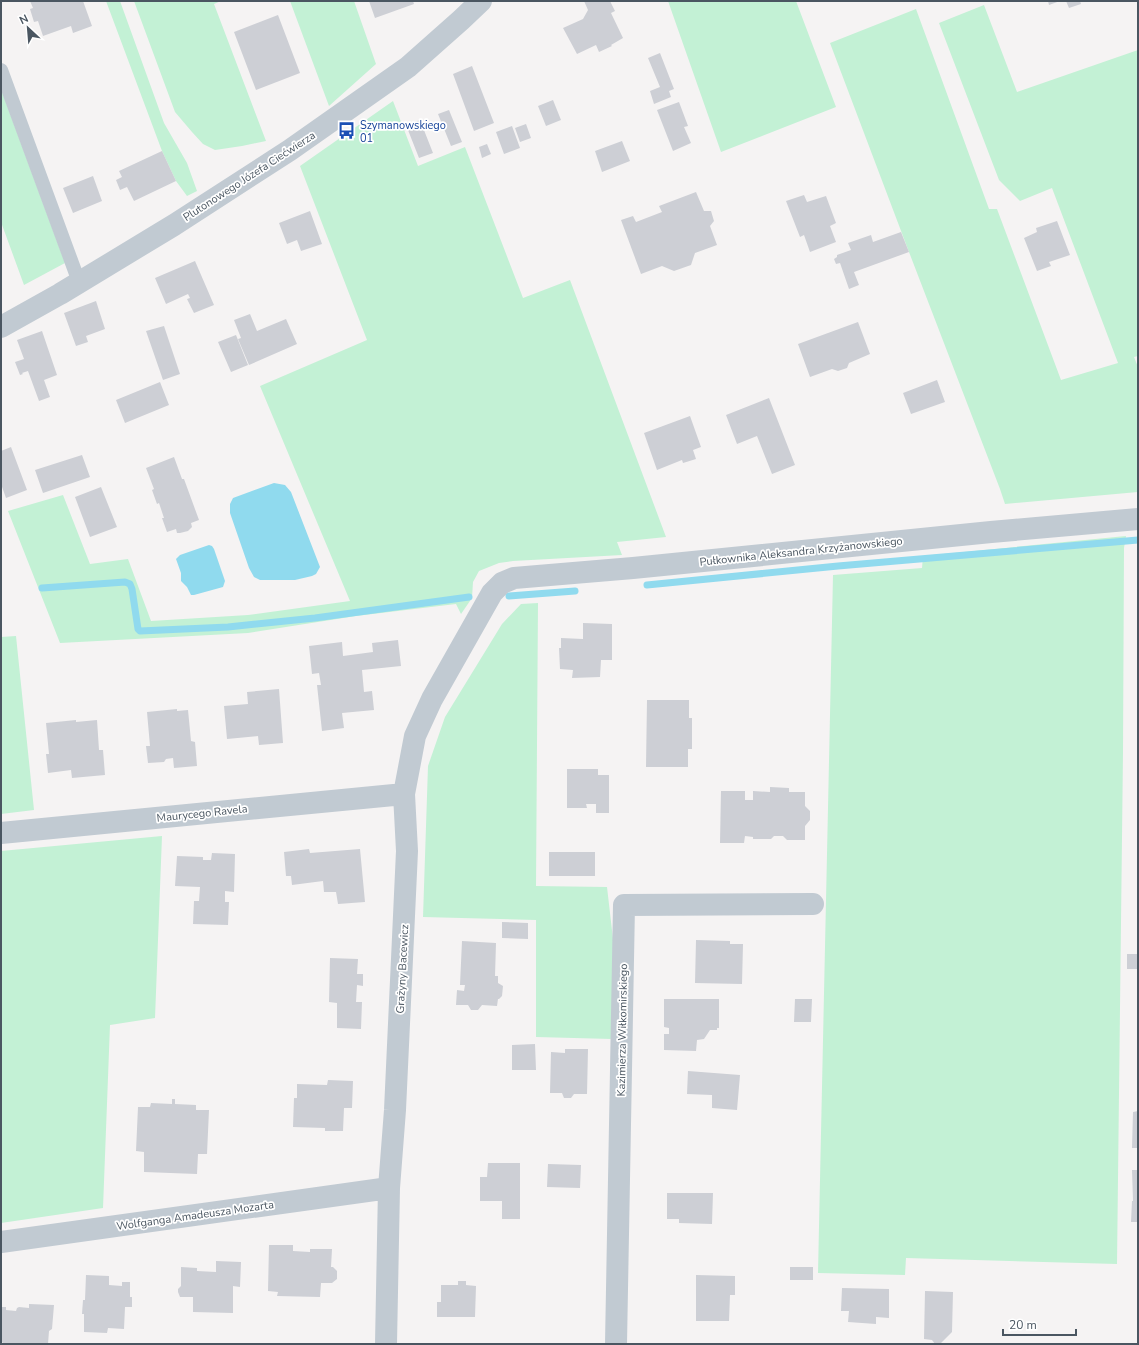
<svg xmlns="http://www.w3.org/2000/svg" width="1139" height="1345" font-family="'Nunito Sans',sans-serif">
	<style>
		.green { fill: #c3f1d5 }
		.water { fill: #90daee }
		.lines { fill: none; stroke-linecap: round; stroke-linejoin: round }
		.stream { stroke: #90daee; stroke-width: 7 }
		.building { fill: #cdcfd5 }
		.lane { stroke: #c1cad2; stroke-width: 14 }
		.street { stroke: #c1cad2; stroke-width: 22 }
		.labels { text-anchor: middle; stroke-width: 3.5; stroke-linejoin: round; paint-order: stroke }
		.transit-label { font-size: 11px; fill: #164399; stroke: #fff; text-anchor: start }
		.street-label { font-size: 11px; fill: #4a5661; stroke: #fff }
	</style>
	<rect width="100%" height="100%" fill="#f5f3f3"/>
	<path class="green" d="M106,1H120L164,123L187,163L197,191L187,196L176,181L162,151Z
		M134,1H221L214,4L266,141L242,146L215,150L203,144L192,132L175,112Z
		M290,1H354L376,64L329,106Z
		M668,1H796L836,107L721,152Z
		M984,5L1017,92L1138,50V356L1134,357L1138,367V492L1005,504L1000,489L909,252L830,43L916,9L989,209H997L1061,380L1118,363L1052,188L1020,201L999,180L939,23Z
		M1,89L65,263L24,285L1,222Z
		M393,101L418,166L465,147L523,298L570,280L666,537L617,542L622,555L513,561L499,563L479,571L473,582L472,598L461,614L456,604L356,616L248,633L60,643L8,511L63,495L90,564L128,559L151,621L248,615L350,601L260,386L367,340L300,166Z
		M1126,536L1124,548L1123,752L1117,1264L906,1258L905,1275L818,1273L833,575L922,568L923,556Z
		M538,603L536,886L607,887L613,939L612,1039L536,1037V920L423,917L428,766L445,717L502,624L521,604Z
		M16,636L34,810L1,814V637Z
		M162,836L155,1018L110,1025L103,1208L1,1223V851Z"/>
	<path class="water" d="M274,483L285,485L291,492L320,567L316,574L312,576L295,580H260L254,577L249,568L230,513V504L233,498Z
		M209,545L212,546L214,549L225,581L223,587L194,595H191L187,587L181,581V573L176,559L180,555Z"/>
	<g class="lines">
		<path class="stream" d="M647,585L838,566L1138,540
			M42,588L125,582L130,584L132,589L138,629L140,631L228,627L315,618L469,597
			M509,596L575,591"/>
	</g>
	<path class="building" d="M30,1H83L92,26L73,33L71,26L43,36L38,21L34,22L30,9L33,8Z
		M369,1H413L414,4L375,18Z
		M584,1H610L615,11L611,13L623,38L611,45L612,46L599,52L596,45L577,54L563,28L583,19L588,10Z
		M1048,1H1060L1049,5Z
		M1066,1H1080L1081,4L1069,8Z
		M278,15L300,73L256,90L234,32Z
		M660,53L674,89L669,91L671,97L654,104L650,91L660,87L648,58Z
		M472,66L494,123L474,131L453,74Z
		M553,100L561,120L546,126L538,106Z
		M679,102L688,126L684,127L691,143L673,151L657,110Z
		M449,110L462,142L451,146L438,114Z
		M420,120L433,153L419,158L406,125Z
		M526,124L531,138L520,142L515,128Z
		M512,126L520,148L504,154L496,132Z
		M622,141L630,161L602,172L595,151Z
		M487,144L491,154L482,158L479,147Z
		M162,151L176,181L134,201L127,187L120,190L116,180L122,177L119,171Z
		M93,176L102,201L73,213L63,188Z
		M696,192L704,211H711L714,221L710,226L717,245L695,253L691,265L674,271L662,266L641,274L621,220L633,216L636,222L662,212L659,206Z
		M804,195L807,202L826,196L836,223L830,226L836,242L810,252L804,235L800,237L786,201Z
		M310,211L322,244L301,251L297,240L287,244L279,223Z
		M1057,221L1070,255L1049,262L1051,266L1037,271L1024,238L1037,232L1036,228Z
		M901,232L909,252L854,272L859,285L849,289L840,263L836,264L834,259L837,257V255L851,250L848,243L871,235L873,242Z
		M195,261L214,305L194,313L187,299L190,298L188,294L166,304L155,278Z
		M96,301L105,329L86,336L88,342L76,346L64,313Z
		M250,314L257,331L286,319L297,344L249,365L238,339L241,338L234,320Z
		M858,322L870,354L849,363L847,368L838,371L832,369L810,377L798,344Z
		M164,326L180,374L163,380L146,331Z
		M42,331L57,375L44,380L50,397L39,401L28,371L22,373L23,374L20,375L15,362L24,359L17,340Z
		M236,335L248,365L231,372L218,342Z
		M937,380L945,402L911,414L903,393Z
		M160,382L169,405L125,423L116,400Z
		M769,398L795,465L772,474L757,436L737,444L726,415Z
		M690,416L701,447L693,450L696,459L683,463L682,460L657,470L644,433Z
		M11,447L27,490L6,498L1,484V451Z
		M82,455L90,477L43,493L35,470Z
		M174,457L182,479H184L199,520L191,523L192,527L188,531L180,533H177L176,529L167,532L162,518H164L159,503L157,504L152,490L154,489L146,468Z
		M101,487L117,527L90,537L75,497Z
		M583,623L612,624V660H601L600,677L572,678L573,670L560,669L559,648H561V638L583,639Z
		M398,640L401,666L362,670L364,692L372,691L374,710L342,713L344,728L322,731L317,685H321L319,673L312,674L309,646L342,642L343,656L373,652L372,643Z
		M279,689L283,743L259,745L258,736L227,739L224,706L248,704L247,692Z
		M647,700H689V718H692V749H688V767H646Z
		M177,709V711L188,710L191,741L195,742L197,766L174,768L173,758L166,759L164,762L148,763L146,746H150L147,712Z
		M76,720V722L97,720L99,750H103L105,775L72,778L71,770L48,773L46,754H49L46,723Z
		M567,769H598V775H609V813H596V804H586L587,808H567Z
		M770,787L789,788V792H805V806L810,811V820L805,826V840H787L783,836H774L771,839H753V837L745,836L744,843H720L721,791H745V800H753V791L770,792Z
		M309,849L310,853L360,849L365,902L338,904L336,892H324L323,881L292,885L291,876H286L284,852Z
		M549,852H595V876H549Z
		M212,853L235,854L234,892L225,891V902H229L228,925L193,924L194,901H199L200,887L175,886L177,856L203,857V860H211Z
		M502,922L528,923V939L502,938Z
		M696,940L730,941V944H743L742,984L695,983Z
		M462,941L496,943L495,976H498V983L503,986L502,996L499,999H498L497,1006L482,1005L478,1010H471L468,1005H456L457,990L464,991L465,985H460Z
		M1127,954H1138V969H1127Z
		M330,958L358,959L357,974H363V986L357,985L356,1002H362L361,1029L337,1028V1003L329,1002Z
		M664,999H719V1028H717V1030H710L704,1039L697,1040L696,1051L664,1050V1034H669V1028L664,1027Z
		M795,999H812L811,1022H794Z
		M535,1044L536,1070H512V1045Z
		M565,1049H588L587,1094H574L571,1098H564L562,1093H550L551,1052L565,1053Z
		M688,1071L740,1075L737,1110L712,1108V1095L687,1094Z
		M328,1080L353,1081L352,1108H344L343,1131H325V1128L293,1127L294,1098H297V1084L327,1085Z
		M172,1099H175V1104L196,1105V1110H209L207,1154H198L197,1174L144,1172V1152L136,1151L138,1107H150L151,1103L172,1104Z
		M1138,1111V1148H1132L1133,1112Z
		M488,1163H520V1219H502V1201H480V1177H487Z
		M548,1164L581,1165L580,1188L547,1187Z
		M1132,1170H1138V1222H1131L1132,1201H1133Z
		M667,1193H713L712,1224L679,1223V1219H667Z
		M269,1245H293V1251L310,1252V1249H332L331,1267H333L337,1271V1279L332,1283H321L320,1297L277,1296L278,1292L268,1291Z
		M216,1261L241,1262L240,1287L233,1286V1313L193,1312V1297H180L178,1292V1289L181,1286V1267L197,1268V1271L216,1272Z
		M790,1267H813V1280H790Z
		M86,1275L109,1276V1285L122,1286V1282H130V1297H132V1307H125L124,1329L108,1328L107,1333L84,1332V1314H82L83,1300H85Z
		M696,1275L735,1276V1295H730L729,1321H696Z
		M458,1281H466V1285L476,1286L475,1317H437V1302H441V1285H458Z
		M842,1288L889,1289V1318L876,1317V1324L848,1322L849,1311H841Z
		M925,1291L953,1292L952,1332L940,1344H935L932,1340L924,1339Z
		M29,1304L54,1305L52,1329L49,1331L48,1344H4L1,1341V1307H6V1310L16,1311L17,1308L19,1307L29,1308Z"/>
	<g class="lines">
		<path class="lane" d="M1,70L79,282"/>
		<path class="street" d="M1,327L60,294L174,225L290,150L408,67L461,20L481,1
			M1,833L404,794
			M1,1242L389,1188
			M386,1344L389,1188L395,1110L407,851L404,794L415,736L432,699L492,593L502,583L514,578L633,568L991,532L1138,519
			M616,1344L624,905L813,904"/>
	</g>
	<defs>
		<symbol id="bus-bare" viewBox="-9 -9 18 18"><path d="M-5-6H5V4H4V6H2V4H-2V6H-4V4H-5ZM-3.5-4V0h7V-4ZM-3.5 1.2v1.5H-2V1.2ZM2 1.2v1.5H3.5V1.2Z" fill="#1a4fb4" stroke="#fff" stroke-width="2.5" paint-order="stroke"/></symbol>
	</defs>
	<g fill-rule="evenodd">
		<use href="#bus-bare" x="334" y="118" width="25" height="25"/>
	</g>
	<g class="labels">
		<g class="transit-label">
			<text x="360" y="129">Szymanowskiego<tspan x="360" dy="13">01</tspan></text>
		</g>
		<g class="street-label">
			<text transform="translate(249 176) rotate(-33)" y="4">Plutonowego Józefa Ciećwierza</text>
			<text transform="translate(801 551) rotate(-6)" y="4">Pułkownika Aleksandra Krzyżanowskiego</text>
			<text transform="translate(202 813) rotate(-6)" y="4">Maurycego Ravela</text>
			<text transform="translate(402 969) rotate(-87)" y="4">Grażyny Bacewicz</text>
			<text transform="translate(622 1030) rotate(-89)" y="4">Kazimierza Wiłkomirskiego</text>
			<text transform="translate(195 1215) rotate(-8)" y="4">Wolfganga Amadeusza Mozarta</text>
		</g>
	</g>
	<rect width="1139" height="1345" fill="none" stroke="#4a5661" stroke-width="4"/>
	<g transform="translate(28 28) rotate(334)" stroke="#ffffff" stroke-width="3" paint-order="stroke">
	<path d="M0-3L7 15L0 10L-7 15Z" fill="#4a5661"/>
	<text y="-6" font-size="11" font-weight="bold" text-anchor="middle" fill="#4a5661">N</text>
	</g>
	<path d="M1003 1329v6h73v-6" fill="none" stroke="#4a5661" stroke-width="2"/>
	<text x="1009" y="1329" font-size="12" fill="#4a5661" stroke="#ffffff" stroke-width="3" paint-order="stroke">20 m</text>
</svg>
